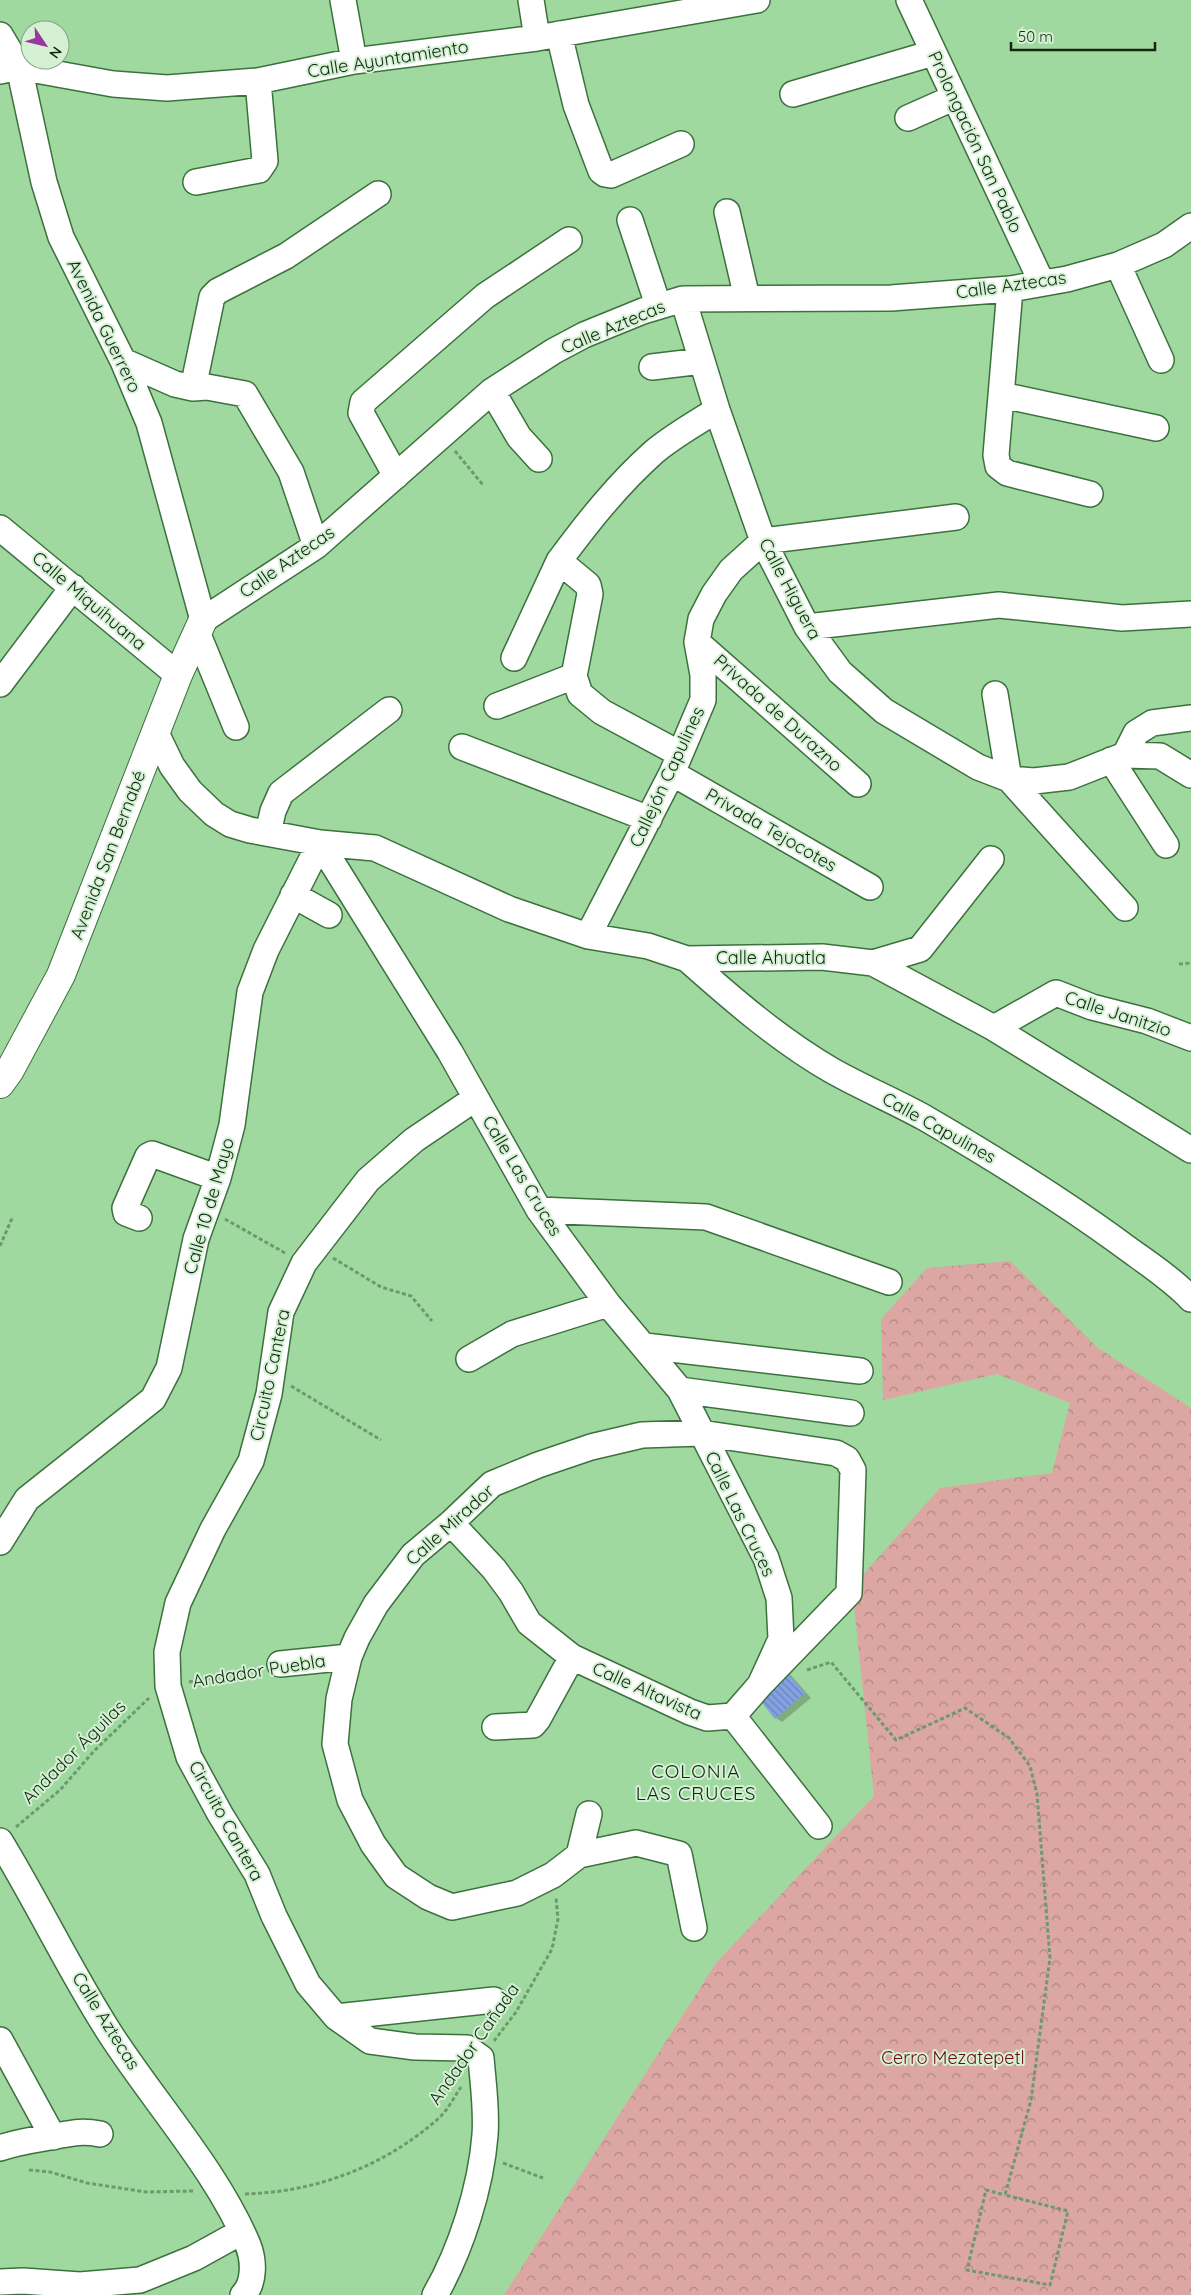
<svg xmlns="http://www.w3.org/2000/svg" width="1191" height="2295" font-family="Quicksand,sans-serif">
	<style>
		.forest { fill: url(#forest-crowns) }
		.shadow { fill: #0003 }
		.building { fill: url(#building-back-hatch) }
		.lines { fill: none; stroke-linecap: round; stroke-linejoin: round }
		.minor-casing { stroke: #3c713e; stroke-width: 28 }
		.major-casing { stroke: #3c713e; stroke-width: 30 }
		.path { stroke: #6c996d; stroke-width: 3; stroke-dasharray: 4 2.5; stroke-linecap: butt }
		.minor { stroke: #fff; stroke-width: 25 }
		.major { stroke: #fff; stroke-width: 28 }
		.labels { text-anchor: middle; stroke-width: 4; stroke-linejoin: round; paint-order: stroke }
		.street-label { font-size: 18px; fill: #112812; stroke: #d5f1d4 }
		.park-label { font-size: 18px; fill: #6d0811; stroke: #d5f1d4 }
		.neighbourhood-label { font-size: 19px; letter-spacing: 1px; fill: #112812; stroke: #d5f1d4 }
	</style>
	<defs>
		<pattern id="forest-crowns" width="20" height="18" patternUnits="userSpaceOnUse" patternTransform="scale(1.25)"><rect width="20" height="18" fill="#dca6a2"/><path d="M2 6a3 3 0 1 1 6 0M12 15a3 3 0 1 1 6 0" fill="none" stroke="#b18783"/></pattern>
		<pattern id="building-back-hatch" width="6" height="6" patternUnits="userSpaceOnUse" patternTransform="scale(1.25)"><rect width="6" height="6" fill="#83a2e3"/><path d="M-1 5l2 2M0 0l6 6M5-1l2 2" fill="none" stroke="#6a84b7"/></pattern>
	</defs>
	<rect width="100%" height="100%" fill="#a0d9a0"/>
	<path class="forest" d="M1010,1261L1098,1348L1191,1408V2295H504L716,1963L874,1796L852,1587L940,1488L1052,1473L1070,1403L997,1374L883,1400L881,1319L927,1268Z"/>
	<path class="shadow" d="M784,1671L790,1674L811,1698L782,1722L776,1718L756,1694Z"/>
	<path class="building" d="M783,1669L805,1693L775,1719L755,1694Z"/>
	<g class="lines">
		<defs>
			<path id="minor" d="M343,0L354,61
				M531,0L537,38
				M909,0L1042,283
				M559,34L576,105L601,171L605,174L611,175L681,144
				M0,35L19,67L44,182L61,237L123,361L149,423L203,620L316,546L492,391L554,351L584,335L643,311L683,299L891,298L1010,289L1067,279L1118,265L1164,245L1191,226
				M0,71L19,67L113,84L167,88L258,81L354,61L537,38L757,0
				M793,94L933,53
				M908,118L953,98
				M196,182L259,170L265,161L258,81
				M727,212L747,298
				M630,220L658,305
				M1118,265L1161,360
				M1010,289L996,455L998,466L1007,473L1090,494
				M683,299L717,410L763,541L807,627L840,672L884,711L978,767L1009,779L1034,781L1069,777L1125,755L1160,756L1191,775
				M123,361L175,384L193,388L207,387L245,394L291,472L316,546
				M652,367L702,361
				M193,388L212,297L218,291L286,256L378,194
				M492,391L519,437L539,459
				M1002,395L1156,428
				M396,476L361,413L363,402L485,296L569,240
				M0,528L178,675
				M807,627L999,605L1122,618L1191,614
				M197,632L236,727
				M697,642L858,784
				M514,658L559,561
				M0,684L73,587
				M995,694L1009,779
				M497,706L574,676
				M156,733L172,766L190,791L214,814L230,824L250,830L320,843L375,848L509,909L588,936L648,946L687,959L822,957L873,963L994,1028L1191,1150
				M462,747L649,819
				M680,754L602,712L580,694L574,676L590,594L588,585L559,561C588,522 617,485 654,452C673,436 696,423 717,410
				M1125,755L1136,733L1152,723L1191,718
				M1111,760L1166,845
				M672,773L870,887
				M1009,779L1125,908
				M268,833L273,811L281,793L389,710
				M320,843L450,1052L539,1210L608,1304L680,1390L766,1558L779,1598L781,1639L760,1685L733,1716
				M293,895L329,915
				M588,936L672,773L703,700V675L697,642L701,619L714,594L731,570L763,541L956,517
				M687,959C732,999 778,1039 831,1070C861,1087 894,1101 925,1118C992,1157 1057,1197 1120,1243C1144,1261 1170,1277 1191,1299
				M873,963L920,949L991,859
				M994,1028L1056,993L1092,1007L1147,1021L1191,1038
				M539,1210L706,1217L889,1282
				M139,1218L126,1213L125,1208L148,1156L152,1154L218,1178
				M645,1346L860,1371
				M469,1359L512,1334L608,1304
				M680,1390L851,1413
				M451,1523L494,1569L511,1592L529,1623L572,1657L690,1712L707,1718L733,1716
				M0,1542L27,1499L153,1399L169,1368L196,1239L218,1178L232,1125L250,992L266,950L320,843
				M280,1664L349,1657
				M733,1716L819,1826
				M495,1727L533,1725L538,1719L572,1657
				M0,1841C39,1905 71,1973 111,2035C155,2103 217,2171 248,2245C254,2260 255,2283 243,2295
				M579,1855L589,1814
				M694,1928L679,1854L636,1843L579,1855L553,1875L517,1893L452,1907L428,1897L396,1876L373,1844L350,1800L335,1744L339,1699L349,1657L357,1638L376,1604L413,1555L451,1523L492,1484L538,1465L591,1447L642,1435L701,1433L836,1453L847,1459L853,1470L849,1593L760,1685
				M336,2017L494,2000
				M0,2040L53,2137
				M0,2148C17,2142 32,2140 50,2137C69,2134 79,2130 100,2134
				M0,2282L23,2281L80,2285L140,2280L194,2258L241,2232
				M435,2295C461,2250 481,2187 485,2135C487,2110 483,2083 481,2058L467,2048L415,2047L370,2041L336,2017L308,1984L274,1916L257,1874L220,1814L189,1757L168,1686L167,1652L178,1603L213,1529L251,1461L269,1394L281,1312L304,1263L368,1180L414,1140L476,1098"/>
			<path id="major" d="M0,1084L10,1070L61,975L178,675L203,620"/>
		</defs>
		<use href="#minor" class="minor-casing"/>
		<use href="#major" class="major-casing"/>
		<path class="path" d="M455,451L483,485
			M1179,964L1191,963
			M225,1219L285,1253
			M0,1246L13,1216
			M333,1258L381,1287L411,1296L432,1321
			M291,1386L381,1440
			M807,1670L831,1662L896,1740L965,1708L1009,1738L1030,1766L1037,1794L1050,1958L1031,2100L1005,2195L1068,2211L1050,2285L967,2270L986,2190L1005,2195
			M189,1682L259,1668
			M16,1827L60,1790L94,1751L149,1698
			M494,2041L516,2012L552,1949L558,1919L556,1898
			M503,2163L543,2178
			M29,2170L50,2172L87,2183L146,2192L194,2191
			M245,2194C317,2192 385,2166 439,2118C448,2110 454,2097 461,2087"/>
		<use href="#minor" class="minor"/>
		<use href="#major" class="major"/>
	</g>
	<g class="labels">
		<g class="street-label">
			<text transform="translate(388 59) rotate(-9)" y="6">Calle Ayuntamiento</text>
			<text transform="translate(975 142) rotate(65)" y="6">Prolongación San Pablo</text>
			<text transform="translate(1011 285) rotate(-8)" y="6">Calle Aztecas</text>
			<text transform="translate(104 326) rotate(64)" y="6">Avenida Guerrero</text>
			<text transform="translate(613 327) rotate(-23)" y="6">Calle Aztecas</text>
			<text transform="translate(287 562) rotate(-35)" y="6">Calle Aztecas</text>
			<text transform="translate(790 589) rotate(62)" y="6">Calle Higuera</text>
			<text transform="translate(89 601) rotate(40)" y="6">Calle Miquihuana</text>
			<text transform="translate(778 713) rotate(42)" y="6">Privada de Durazno</text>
			<text transform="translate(667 777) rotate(-65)" y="6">Callejón Capulines</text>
			<text transform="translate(771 830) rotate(30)" y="6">Privada Tejocotes</text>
			<text transform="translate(108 855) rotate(-69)" y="6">Avenida San Bernabé</text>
			<text x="771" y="964">Calle Ahuatla</text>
			<text transform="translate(1118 1014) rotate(18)" y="6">Calle Janitzio</text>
			<text transform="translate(939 1128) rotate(29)" y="6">Calle Capulines</text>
			<text transform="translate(522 1176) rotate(59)" y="6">Calle Las Cruces</text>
			<text transform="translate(209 1206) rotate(-74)" y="6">Calle 10 de Mayo</text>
			<text transform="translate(270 1375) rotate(-78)" y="6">Circuito Cantera</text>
			<text transform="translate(740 1514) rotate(64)" y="6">Calle Las Cruces</text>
			<text transform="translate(450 1525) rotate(-42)" y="6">Calle Mirador</text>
			<text transform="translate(259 1671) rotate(-9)" y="6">Andador Puebla</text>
			<text transform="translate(647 1691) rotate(24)" y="6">Calle Altavista</text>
			<text transform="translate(74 1752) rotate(-45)" y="6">Andador Águilas</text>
			<text transform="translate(226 1821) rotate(61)" y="6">Circuito Cantera</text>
			<text transform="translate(106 2021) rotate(58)" y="6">Calle Aztecas</text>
			<text transform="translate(474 2044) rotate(-55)" y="6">Andador Cañada</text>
		</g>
		<g class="park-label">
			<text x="953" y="2064">Cerro Mezatepetl</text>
		</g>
		<g class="neighbourhood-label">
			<text x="696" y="1778">COLONIA<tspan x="696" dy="22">LAS CRUCES</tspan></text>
		</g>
	</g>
	<g transform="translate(45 45) rotate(125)"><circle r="24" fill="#d5f1d4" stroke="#87a186"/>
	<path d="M0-4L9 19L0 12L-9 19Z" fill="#97379f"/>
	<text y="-8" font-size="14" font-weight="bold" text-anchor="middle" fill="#112812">N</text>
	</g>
	<path d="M1011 42v8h144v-8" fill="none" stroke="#112812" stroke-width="2.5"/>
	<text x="1018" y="42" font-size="15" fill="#112812" stroke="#d5f1d4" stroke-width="4" paint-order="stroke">50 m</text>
</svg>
